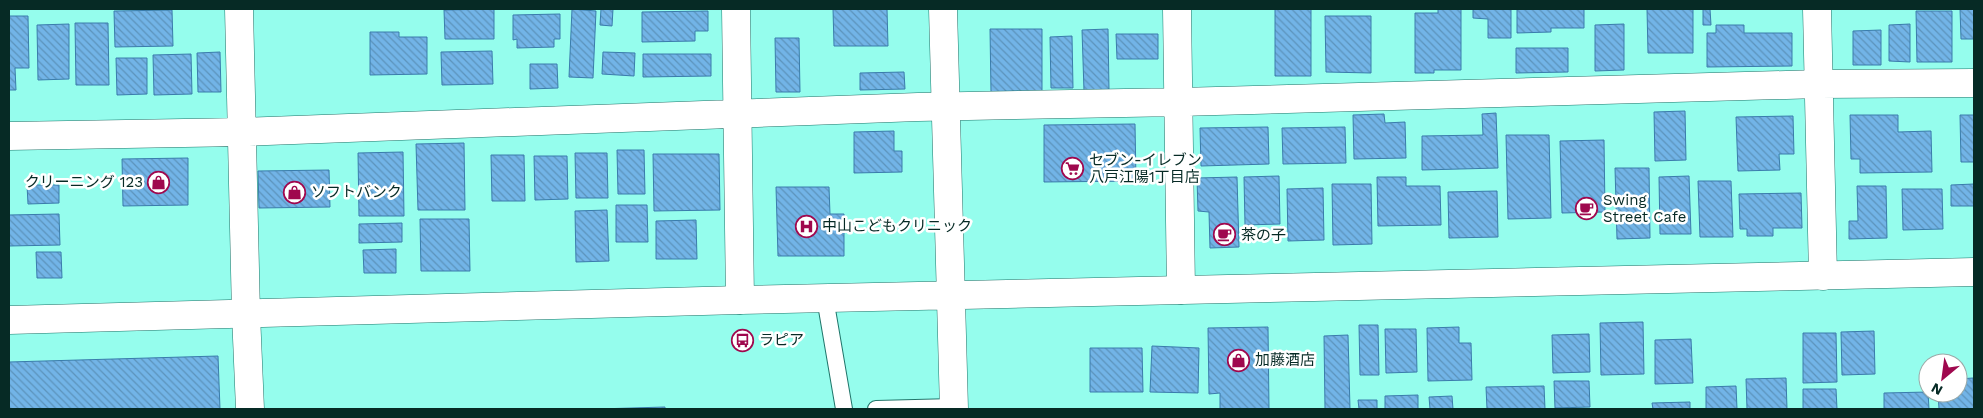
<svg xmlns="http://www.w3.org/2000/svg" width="1983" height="418" font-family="'Work Sans','Noto Sans JP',sans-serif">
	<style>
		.building { fill: url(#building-back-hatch); stroke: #3a7cac }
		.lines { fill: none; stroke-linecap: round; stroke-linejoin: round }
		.lane-casing { stroke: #20756a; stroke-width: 18 }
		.street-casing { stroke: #20756a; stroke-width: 29 }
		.secondary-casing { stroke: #20756a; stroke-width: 29 }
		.lane { stroke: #fff; stroke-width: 16 }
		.street { stroke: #fff; stroke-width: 28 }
		.secondary { stroke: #fff; stroke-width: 28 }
		.labels { text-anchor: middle; stroke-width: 5; stroke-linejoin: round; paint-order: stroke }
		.poi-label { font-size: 15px; fill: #062a25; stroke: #fff; text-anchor: start }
	</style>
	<defs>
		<pattern id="building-back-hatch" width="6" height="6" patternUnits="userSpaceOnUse" patternTransform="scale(1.25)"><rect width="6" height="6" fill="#72b4e7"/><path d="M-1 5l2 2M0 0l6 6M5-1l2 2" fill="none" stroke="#5c93bb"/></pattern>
	</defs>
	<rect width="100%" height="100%" fill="#95fded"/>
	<path class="building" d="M494,9V39H445L444,10Z
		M572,9L596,11L593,78L569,77Z
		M601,9H613L612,26L600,25Z
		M833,9H887L888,46H834Z
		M1275,9H1311V76H1275Z
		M1438,9H1461V70H1434V73H1415V13H1438Z
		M1473,9H1511V38H1488V19L1473,18Z
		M1517,9H1584V28H1551V32L1517,33Z
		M1647,9H1693V53H1648Z
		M1703,9H1710L1711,25H1703Z
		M1960,9H1974V39H1961Z
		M172,10L173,46L115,47L114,11Z
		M708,11V31H695V41L642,42V12Z
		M1916,11H1952V62H1917Z
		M560,14V39H554V47L517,48V39L513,40V15Z
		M9,16H28L29,68H15L16,90H9Z
		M1325,16H1371V73L1326,72Z
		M75,23H108L109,85H76Z
		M69,24V79L38,80L37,25Z
		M1624,24V70L1595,71V25Z
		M1910,24V62L1889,61V25Z
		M1716,25H1744V33H1792V66L1707,67V33H1716Z
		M990,29H1042V93H991Z
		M1108,29L1109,90L1084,91L1082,30Z
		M1881,30V65H1853V31Z
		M370,32H399V37H427V74L370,75Z
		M1116,34H1158V59H1117Z
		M1072,36L1073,88H1051L1050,37Z
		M775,38H799L800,92H776Z
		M1516,48H1568V72L1516,73Z
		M492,51L493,84L442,85L441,52Z
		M220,52L221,92H198L197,53Z
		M603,52L635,53L634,76L602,74Z
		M191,54L192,94L154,95L153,55Z
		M643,54H711V76L643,77Z
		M116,58H147V94L117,95Z
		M530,64H557L558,88L530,89Z
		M904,72L905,89L860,90V73Z
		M1685,111L1686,160L1655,161L1654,112Z
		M1496,113L1498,168L1422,170V136L1483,135L1482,114Z
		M1384,114L1385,123L1405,122L1406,158L1354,159L1353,115Z
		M1850,115H1898V132L1931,131L1932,172L1860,173V159H1851Z
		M1960,115H1974V162H1961Z
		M1793,116L1794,154H1779L1780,170L1738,171L1736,117Z
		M1135,124L1136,181L1044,182V125Z
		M1268,127L1269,164L1201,166L1200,128Z
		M1345,127L1346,163L1283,164L1282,128Z
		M894,131V151H902V172L854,173V132Z
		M1506,135H1549L1551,218L1508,219Z
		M1604,140L1605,212L1562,213L1560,141Z
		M464,143L465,210H418L416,144Z
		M617,150H644L645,194H618Z
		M403,152L404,216H359L358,153Z
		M575,153H607L608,198H576Z
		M653,154H719L720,210L654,211Z
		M491,155H524L525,201H492Z
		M534,156H567L568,199L535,200Z
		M188,158V205L123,206L122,159Z
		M1615,168H1649L1650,238L1617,239Z
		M329,170L330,207L259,208L258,171Z
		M1279,176L1280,224L1245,225L1244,177Z
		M1689,176L1691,234H1660L1659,177Z
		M1237,177L1239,247L1210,248L1209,212L1198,211L1197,178Z
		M1377,177H1406V186H1440L1441,225L1378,226Z
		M1698,181H1731L1733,237H1700Z
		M1332,184H1371L1372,244L1333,245Z
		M1974,184V206H1951V185Z
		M27,185H59V203L28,204Z
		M1857,186H1886L1887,238L1849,239V221H1858Z
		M776,187H829L830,214H844V256H778Z
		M1323,188L1324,240L1288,241L1287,189Z
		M1902,189H1942L1943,229L1903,230Z
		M1497,191L1498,237L1449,238L1448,192Z
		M1801,193L1802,228H1773V236H1747V229H1740L1739,194Z
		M616,205H647L648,242H616Z
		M607,210L609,261L576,262L575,211Z
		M59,214L60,245L9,246V215Z
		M420,219H469L470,271H421Z
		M696,220L697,259H656V221Z
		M402,223V242L359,243V224Z
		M396,249V273H364L363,250Z
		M36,252H61L62,278H37Z
		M1643,322L1644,374L1601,375L1600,323Z
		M1359,325H1378L1379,375H1360Z
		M1268,327L1269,409H1220V393L1209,394L1208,328Z
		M1459,327V343H1471L1472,380L1428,381L1427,328Z
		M1385,329H1416L1417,372L1386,373Z
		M1874,331L1875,374L1842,375L1841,332Z
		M1803,333H1836L1837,382L1803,383Z
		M1589,334L1590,372L1553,373L1552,335Z
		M1348,335L1350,409H1325L1324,336Z
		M1691,339L1693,383L1655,384V340Z
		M1152,346L1199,348L1198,393L1150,392Z
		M1090,348H1142L1143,392H1090Z
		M218,356L220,409H9V362Z
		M1786,378L1787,409H1747L1746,379Z
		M1973,378L1974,409H1939L1938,393H1958V379Z
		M1554,381H1589L1590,407L1555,408Z
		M1544,386L1545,409H1487L1486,387Z
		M1736,386L1737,409H1706V387Z
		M1803,389H1836L1837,409H1803Z
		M1928,392L1929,409H1884V393Z
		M1418,395V409H1385V396Z
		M1452,396L1453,409H1430L1429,397Z
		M1358,400H1377V409H1359Z
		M1690,402V409H1653L1652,403Z
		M665,407V409H597H598Z"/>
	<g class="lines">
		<defs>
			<path id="lane" d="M825,298L844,409
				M876,409L954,407"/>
			<path id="street" d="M239,9L246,314L250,409
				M736,9L740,300
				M1177,9L1181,290
				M1817,9L1823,276
				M9,136L242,132L918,107L1179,102L1819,84L1974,83"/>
			<path id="secondary" d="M943,9L954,409
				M9,320L740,300L1974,272"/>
		</defs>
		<use href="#lane" class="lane-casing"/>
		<use href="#street" class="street-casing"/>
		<use href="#secondary" class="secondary-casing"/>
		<use href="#lane" class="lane"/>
		<use href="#street" class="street"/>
		<use href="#secondary" class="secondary"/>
	</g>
	<defs>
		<symbol id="supermarket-ring" viewBox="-11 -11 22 22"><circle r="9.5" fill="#fff" stroke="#9f084e" stroke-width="1.5"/><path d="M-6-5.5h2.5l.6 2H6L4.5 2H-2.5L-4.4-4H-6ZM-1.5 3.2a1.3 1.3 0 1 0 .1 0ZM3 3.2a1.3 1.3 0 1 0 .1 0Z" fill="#9f084e"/></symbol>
		<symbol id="shop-ring" viewBox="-11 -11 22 22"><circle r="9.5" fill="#fff" stroke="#9f084e" stroke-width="1.5"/><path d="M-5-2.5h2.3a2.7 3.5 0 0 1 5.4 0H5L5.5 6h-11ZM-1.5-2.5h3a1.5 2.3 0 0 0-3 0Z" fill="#9f084e"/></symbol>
		<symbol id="cafe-ring" viewBox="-11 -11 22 22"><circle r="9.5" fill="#fff" stroke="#9f084e" stroke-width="1.5"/><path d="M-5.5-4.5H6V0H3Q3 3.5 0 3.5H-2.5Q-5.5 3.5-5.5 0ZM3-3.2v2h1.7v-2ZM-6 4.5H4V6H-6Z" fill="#9f084e"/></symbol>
		<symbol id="hospital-ring" viewBox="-11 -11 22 22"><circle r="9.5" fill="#fff" stroke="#9f084e" stroke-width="1.5"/><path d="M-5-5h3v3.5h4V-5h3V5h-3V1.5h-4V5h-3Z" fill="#9f084e"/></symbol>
		<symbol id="bus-ring" viewBox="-11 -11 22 22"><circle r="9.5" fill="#fff" stroke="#9f084e" stroke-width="1.5"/><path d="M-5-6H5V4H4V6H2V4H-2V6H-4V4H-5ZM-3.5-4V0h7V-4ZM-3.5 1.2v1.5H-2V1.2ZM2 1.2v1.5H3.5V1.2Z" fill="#9f084e"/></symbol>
	</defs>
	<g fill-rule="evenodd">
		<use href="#supermarket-ring" x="1060" y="156" width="25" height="25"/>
		<use href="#shop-ring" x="146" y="170" width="25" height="25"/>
		<use href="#shop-ring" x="282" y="180" width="25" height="25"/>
		<use href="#cafe-ring" x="1574" y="196" width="25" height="25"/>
		<use href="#hospital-ring" x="794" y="214" width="25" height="25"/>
		<use href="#cafe-ring" x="1212" y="222" width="25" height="25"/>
		<use href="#bus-ring" x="730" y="328" width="25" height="25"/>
		<use href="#shop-ring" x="1226" y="348" width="25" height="25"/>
	</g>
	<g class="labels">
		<g class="poi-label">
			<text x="1089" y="165">セブン-イレブン<tspan x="1089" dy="17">八戸江陽1丁目店</tspan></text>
			<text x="143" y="187" text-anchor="end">クリーニング 123</text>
			<text x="311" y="197">ソフトバンク</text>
			<text x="1603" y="205">Swing<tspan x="1603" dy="17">Street Cafe</tspan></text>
			<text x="822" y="231">中山こどもクリニック</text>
			<text x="1241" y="240">茶の子</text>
			<text x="759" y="345">ラピア</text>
			<text x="1255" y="365">加藤酒店</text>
		</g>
	</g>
	<rect width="1983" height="418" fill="none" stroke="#062a25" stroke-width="20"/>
	<g transform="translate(1943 378) rotate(209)"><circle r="24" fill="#ffffff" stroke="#9baaa8"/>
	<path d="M0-4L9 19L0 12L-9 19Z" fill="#9f084e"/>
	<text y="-8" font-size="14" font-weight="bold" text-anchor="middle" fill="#062a25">N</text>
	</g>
</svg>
